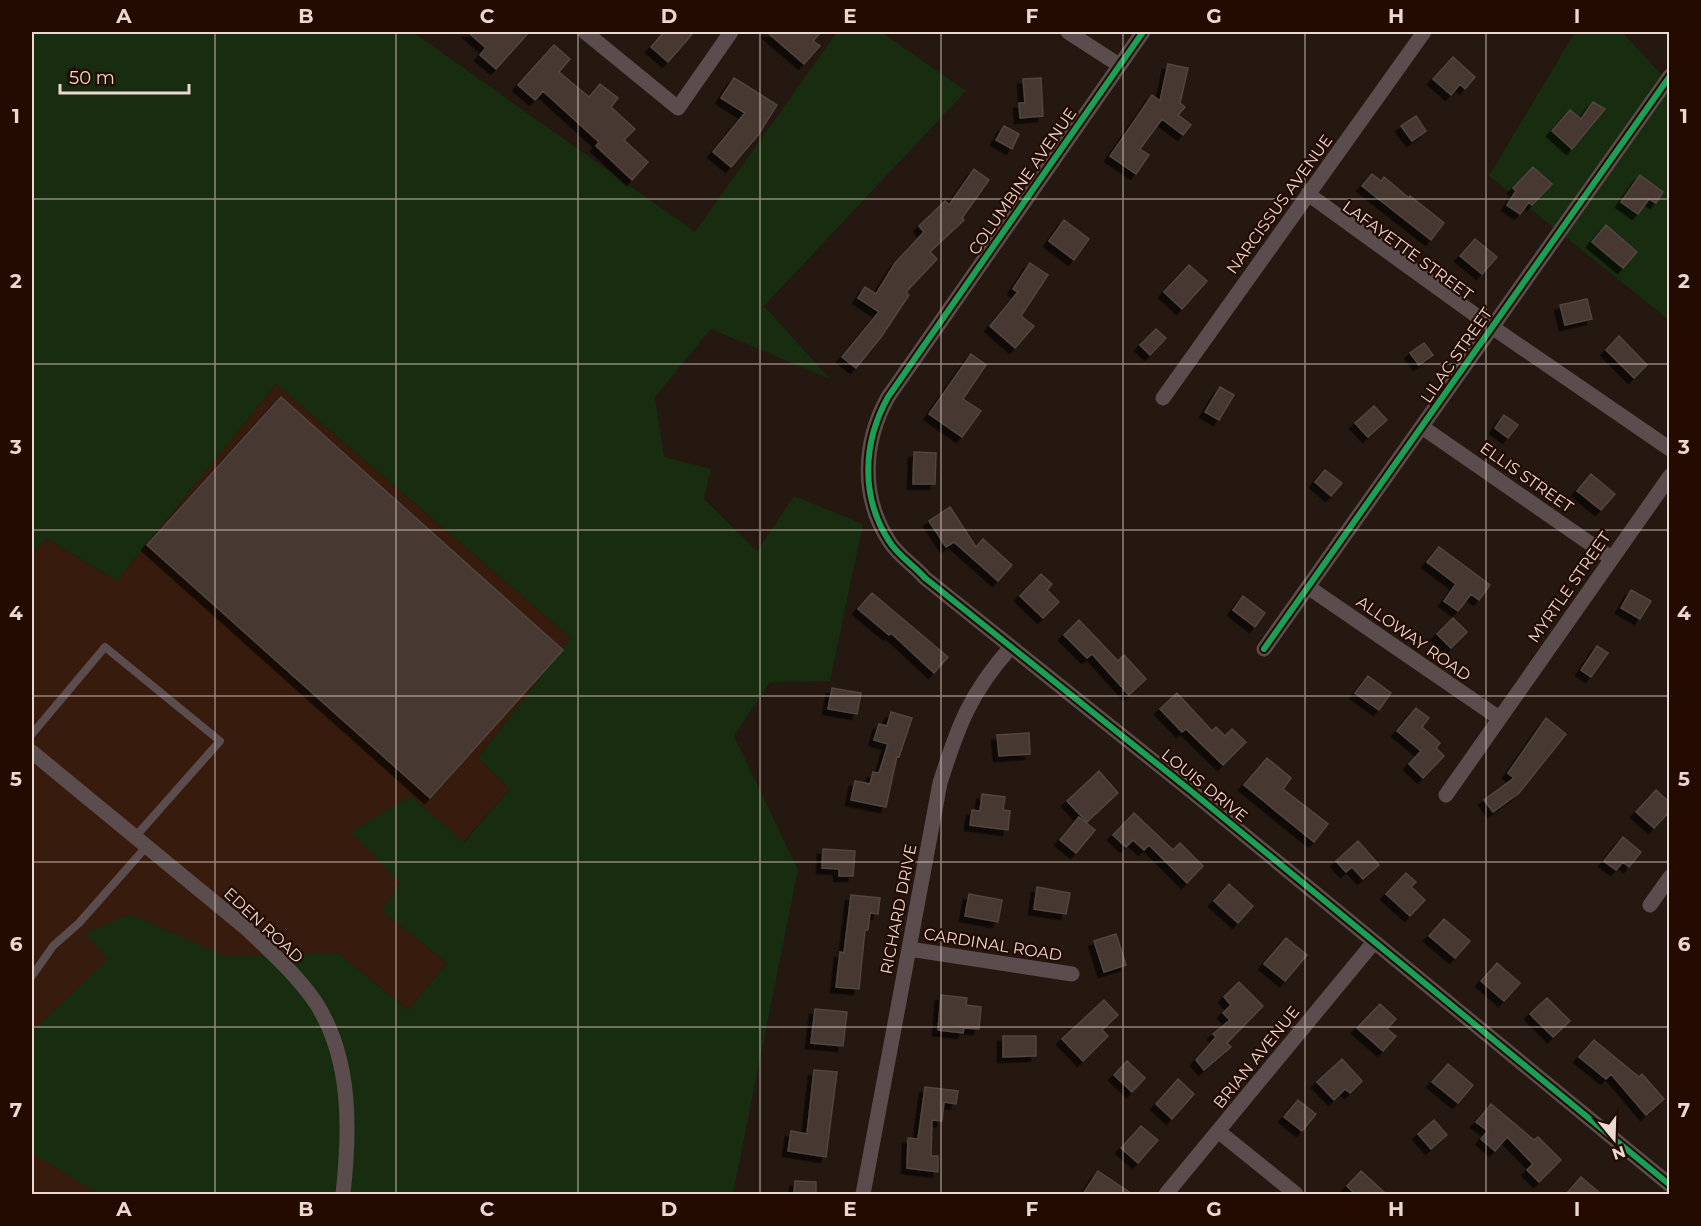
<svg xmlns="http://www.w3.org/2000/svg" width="1701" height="1226" font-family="Montserrat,sans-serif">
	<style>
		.built { fill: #371b0d }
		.green { fill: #182c0f }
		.building { fill: #463831; stroke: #514640; stroke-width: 1.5; filter: url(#shadow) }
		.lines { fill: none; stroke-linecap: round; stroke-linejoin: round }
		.lane { stroke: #5b4d4d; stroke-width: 8 }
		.street { stroke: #5b4d4d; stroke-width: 15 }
		.cycleway-casing { stroke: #230b02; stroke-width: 10 }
		.cycleway { stroke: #1a9f57; stroke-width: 6 }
		.grid { fill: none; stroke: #ebd9d1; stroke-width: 1.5; stroke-opacity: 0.55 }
		.labels { text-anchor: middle; stroke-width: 4.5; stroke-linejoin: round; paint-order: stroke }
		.street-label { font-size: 16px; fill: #ebd9d1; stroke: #230b02 }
		.neatline { fill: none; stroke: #ebd9d1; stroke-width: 2 }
		.grid-label { font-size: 20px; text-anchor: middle; font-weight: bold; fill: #ebd9d1 }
	</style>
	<defs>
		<filter id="shadow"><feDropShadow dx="-5.5" dy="5.5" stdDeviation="0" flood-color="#0009"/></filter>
	</defs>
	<rect width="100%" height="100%" fill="#251811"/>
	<path class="built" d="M276,384L571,638L478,758L510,789L463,842L400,883L383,911L447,963L408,1010L338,953L320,954L373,1194H32V556L46,538L117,581Z"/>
	<path class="green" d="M32,32H413L695,232L837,32H881L966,91L764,306L830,379L711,329L655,397L664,457L711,469L704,499L757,551L794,496L863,524L830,681L770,682L734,736L798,870L733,1194H99L32,1153V1032L108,959L84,933L131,914L224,956L338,953L408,1010L447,963L382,911L400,883L351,832L411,796L464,842L510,789L478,758L571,638L276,384L117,581L46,538L32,556Z
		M1575,32H1622L1669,83V320L1489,176Z"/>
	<path class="building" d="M468,32H529L496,69L480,55L486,48Z
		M664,32H694L668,62L651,47Z
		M767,32H821L813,41L820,46L804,64Z
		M554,45L570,59L559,72L589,97L600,84L618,98L611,107L635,129L624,140L648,162L632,180L596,146L599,142L543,91L535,100L518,85Z
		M1453,57L1475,77L1465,89L1460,84L1451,95L1433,79Z
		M1168,64L1188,68L1180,103L1185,107L1178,115L1191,125L1183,135L1162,119L1140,149L1149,155L1136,174L1110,156L1152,95L1160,101Z
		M734,78L777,105L758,135L731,167L713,152L745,113L721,98Z
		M1041,78L1043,116L1020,118L1019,103H1025L1023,79Z
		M1593,102L1605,109L1572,149L1552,131L1570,110L1581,119Z
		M1416,116L1426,131L1412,141L1401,126Z
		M1004,126L1019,134L1012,149L996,140Z
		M1533,167L1552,184L1532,205L1529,202L1520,214L1507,205L1516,191L1513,188Z
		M974,169L989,180L962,218L964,220L930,252L937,259L906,292L909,295L881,337L856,368L842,357L879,312L858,298L865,287L876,294L895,263L924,232L919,226L945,201L949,205Z
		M1372,174L1381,181L1384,177L1409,198L1410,196L1444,223L1431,240L1362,186Z
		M1640,175L1663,192L1656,203L1649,199L1638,214L1621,202Z
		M1064,220L1089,239L1074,260L1049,241Z
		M1606,225L1637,252L1623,268L1592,242Z
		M1475,239L1497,257L1482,274L1460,256Z
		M1030,263L1048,275L1021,316L1034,326L1015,348L990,326L1018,292L1013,289Z
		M1189,265L1207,281L1182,309L1164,292Z
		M1587,299L1592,319L1565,325L1560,305Z
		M1156,329L1166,338L1150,355L1140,345Z
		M1619,336L1647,365L1634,378L1606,350Z
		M1424,343L1433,355L1419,365L1410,353Z
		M971,354L986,365L963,399L981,411L962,437L929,414Z
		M1220,387L1234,395L1219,420L1205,412Z
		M281,397L563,650L430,798L147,545Z
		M1374,406L1387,420L1368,437L1355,423Z
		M1504,415L1518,425L1508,438L1495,428Z
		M914,452L936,453L935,484H913Z
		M1325,470L1342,483L1331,496L1315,482Z
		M1591,474L1615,494L1601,510L1577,491Z
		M950,507L976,547L983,539L1012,565L998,581L954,542L946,547L929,521Z
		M1439,547L1490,585L1479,600L1471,594L1458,611L1444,601L1456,584L1427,562Z
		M1041,574L1052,584L1047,590L1059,602L1043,618L1020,596Z
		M1631,590L1651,601L1640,619L1621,608Z
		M872,593L948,657L934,673L891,633L889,635L858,609Z
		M1243,596L1265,613L1255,627L1233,610Z
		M1453,618L1467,632L1451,648L1437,634Z
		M1079,620L1118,661L1124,655L1146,679L1129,695L1092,654L1087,658L1064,635Z
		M1597,646L1608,653L1591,677L1581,670Z
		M1368,676L1391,693L1379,710L1355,693Z
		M832,688L861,693L857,714L828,709Z
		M1177,693L1212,731L1216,727L1225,736L1232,729L1246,742L1223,765L1186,729L1182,732L1160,709Z
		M1416,708L1429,718L1422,727L1440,743L1436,748L1444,756L1423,778L1409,764L1421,751L1397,731Z
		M891,712L912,718L899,757L897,756L886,807L851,800L855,781L870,784L873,772L879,773L888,744L874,740L879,724L887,726Z
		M1546,718L1566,734L1519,793L1493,812L1484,800L1514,778L1508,773Z
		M1029,733L1030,754L999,756L997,735Z
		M1267,758L1291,778L1283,789L1328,824L1314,842L1244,785Z
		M1099,771L1118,793L1087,822L1067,801Z
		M1656,790L1670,803V811L1654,828L1636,812Z
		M982,794L1005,797L1003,810L1010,811L1008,830L970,825L972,810L980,811Z
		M1134,813L1173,850L1180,843L1203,866L1187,883L1149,845L1144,850L1133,840L1126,847L1113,835Z
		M1079,817L1095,830L1076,853L1060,840Z
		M1623,837L1641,852L1629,867L1623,862L1616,870L1604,861Z
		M1358,841L1379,865L1363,879L1352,867L1346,872L1336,861Z
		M823,849L855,851L853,876H839V869L822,868Z
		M1406,873L1416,882L1411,887L1425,900L1410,916L1386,894Z
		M1229,884L1253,906L1238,923L1214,901Z
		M1037,887L1070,893L1066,914L1034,909Z
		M969,894L1002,900L998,922L965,916Z
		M851,895L880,898L878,914L870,913L868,930H865L859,989L836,987L840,952L844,953Z
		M1444,919L1470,941L1455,958L1429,936Z
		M1116,934L1126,965L1104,972L1094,941Z
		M1286,938L1307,955L1285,981L1264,964Z
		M1497,963L1520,983L1504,1001L1481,981Z
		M1239,982L1263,1006L1227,1043L1231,1047L1204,1070L1196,1060L1216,1037L1213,1034L1230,1020L1223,1013L1231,1005L1224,997Z
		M941,995L967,998L966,1005L981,1007L979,1029L964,1028L963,1033L938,1030Z
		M1547,998L1570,1021L1553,1037L1530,1014Z
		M1104,1000L1118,1015L1102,1030L1108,1036L1083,1061L1062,1039Z
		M1380,1004L1396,1019L1387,1029L1396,1036L1383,1051L1357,1028Z
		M815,1009L847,1012L843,1046L811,1043Z
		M1003,1036H1036V1056L1003,1057Z
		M1594,1040L1639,1077L1642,1074L1664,1099L1646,1115L1611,1074L1606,1079L1579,1057Z
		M1342,1059L1362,1081L1350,1093L1345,1089L1334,1100L1317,1082Z
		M1127,1061L1145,1078L1132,1092L1114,1075Z
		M1448,1064L1473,1085L1458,1103L1432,1082Z
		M814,1070L837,1072L826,1157L788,1151L791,1131L807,1134Z
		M1178,1079L1194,1094L1172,1119L1156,1104Z
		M925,1087L958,1091L956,1104L944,1102L942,1121L932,1120L931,1156H938V1172L907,1168L908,1138L918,1139Z
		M1298,1100L1316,1114L1302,1131L1284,1117Z
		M1491,1104L1534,1140L1538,1137L1561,1160L1539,1182L1527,1170L1533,1164L1507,1137L1495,1151L1481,1139L1488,1131L1476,1122Z
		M1434,1120L1447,1135L1431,1149L1418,1134Z
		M1141,1126L1158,1140L1138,1163L1121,1148Z
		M1098,1171L1132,1194H1083Z
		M1361,1171L1386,1194H1355L1347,1186Z
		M1581,1177L1601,1194H1566Z
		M795,1181L816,1182V1194H794Z"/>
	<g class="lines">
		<path class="lane" d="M32,734L105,647L220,741L135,837
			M32,976L53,946L79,923L147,846"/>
		<path class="street" d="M585,32L678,108L731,32
			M1068,32L1119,65
			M1143,32L888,397C863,442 860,496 889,541C898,556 914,565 925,578L1191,791L1670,1185
			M1308,194L1492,327L1670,449
			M1163,398L1424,32
			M1422,427L1611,558
			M1308,587L1499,718
			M1264,649L1670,76
			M32,752L247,929C271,952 297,975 316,1003C352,1060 350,1130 343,1194
			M1446,795L1670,476
			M1650,905L1670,877
			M909,949L1072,974
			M1218,1131L1296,1194
			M863,1194L940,783C958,726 970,693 1011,647
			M1166,1194L1374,942"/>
		<defs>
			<path id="cycleway" d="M1143,32L888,397C863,442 860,496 889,541C898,556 914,565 925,578L1191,791L1670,1185
				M1264,649L1670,76"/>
		</defs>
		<use href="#cycleway" class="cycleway-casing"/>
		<use href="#cycleway" class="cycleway"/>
	</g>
	<path class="grid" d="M215,32V1194M396,32V1194M578,32V1194M760,32V1194M941,32V1194M1123,32V1194M1305,32V1194M1486,32V1194M32,199H1670M32,364H1670M32,530H1670M32,696H1670M32,862H1670M32,1027H1670"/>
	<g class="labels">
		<g class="street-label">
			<text transform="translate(1022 181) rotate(-55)" y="6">COLUMBINE AVENUE</text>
			<text transform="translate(1279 204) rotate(-54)" y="6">NARCISSUS AVENUE</text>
			<text transform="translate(1408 250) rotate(36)" y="6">LAFAYETTE STREET</text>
			<text transform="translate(1456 355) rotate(-55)" y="6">LILAC STREET</text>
			<text transform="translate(1527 477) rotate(35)" y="6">ELLIS STREET</text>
			<text transform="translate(1569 587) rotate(-55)" y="6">MYRTLE STREET</text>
			<text transform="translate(1414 638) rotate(35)" y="6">ALLOWAY ROAD</text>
			<text transform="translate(1205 785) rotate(39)" y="6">LOUIS DRIVE</text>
			<text transform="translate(898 909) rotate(-79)" y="6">RICHARD DRIVE</text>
			<text transform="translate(264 925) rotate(43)" y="6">EDEN ROAD</text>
			<text transform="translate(993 944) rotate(9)" y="6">CARDINAL ROAD</text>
			<text transform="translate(1256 1057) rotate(-51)" y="6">BRIAN AVENUE</text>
		</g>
	</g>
	<rect width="1701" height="1226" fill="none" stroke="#230b02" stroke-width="66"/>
	<g transform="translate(1614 1139) rotate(161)" stroke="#230b02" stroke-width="4.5" paint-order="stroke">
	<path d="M0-4.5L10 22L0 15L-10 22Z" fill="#ebd9d1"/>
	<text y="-9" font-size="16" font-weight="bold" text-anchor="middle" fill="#ebd9d1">N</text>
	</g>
	<path d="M60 84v9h129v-9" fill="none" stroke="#ebd9d1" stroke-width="3"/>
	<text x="69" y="84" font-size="18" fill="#ebd9d1" stroke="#230b02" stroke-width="4.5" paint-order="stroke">50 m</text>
	<rect x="33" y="33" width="1635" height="1160" class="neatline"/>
	<g class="grid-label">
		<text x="124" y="23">A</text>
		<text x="306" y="23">B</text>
		<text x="487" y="23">C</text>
		<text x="669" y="23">D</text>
		<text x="850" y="23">E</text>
		<text x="1032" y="23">F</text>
		<text x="1214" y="23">G</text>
		<text x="1396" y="23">H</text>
		<text x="1577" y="23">I</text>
		<text x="16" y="123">1</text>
		<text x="1684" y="123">1</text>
		<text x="16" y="288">2</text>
		<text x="1684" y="288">2</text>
		<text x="16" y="454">3</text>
		<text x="1684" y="454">3</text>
		<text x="16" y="620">4</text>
		<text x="1684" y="620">4</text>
		<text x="16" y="786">5</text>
		<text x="1684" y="786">5</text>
		<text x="16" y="951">6</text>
		<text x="1684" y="951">6</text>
		<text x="16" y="1117">7</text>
		<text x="1684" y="1117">7</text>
		<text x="124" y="1216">A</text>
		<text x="306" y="1216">B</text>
		<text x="487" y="1216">C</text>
		<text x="669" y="1216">D</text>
		<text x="850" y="1216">E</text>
		<text x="1032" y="1216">F</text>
		<text x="1214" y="1216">G</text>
		<text x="1396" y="1216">H</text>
		<text x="1577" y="1216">I</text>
	</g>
</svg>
